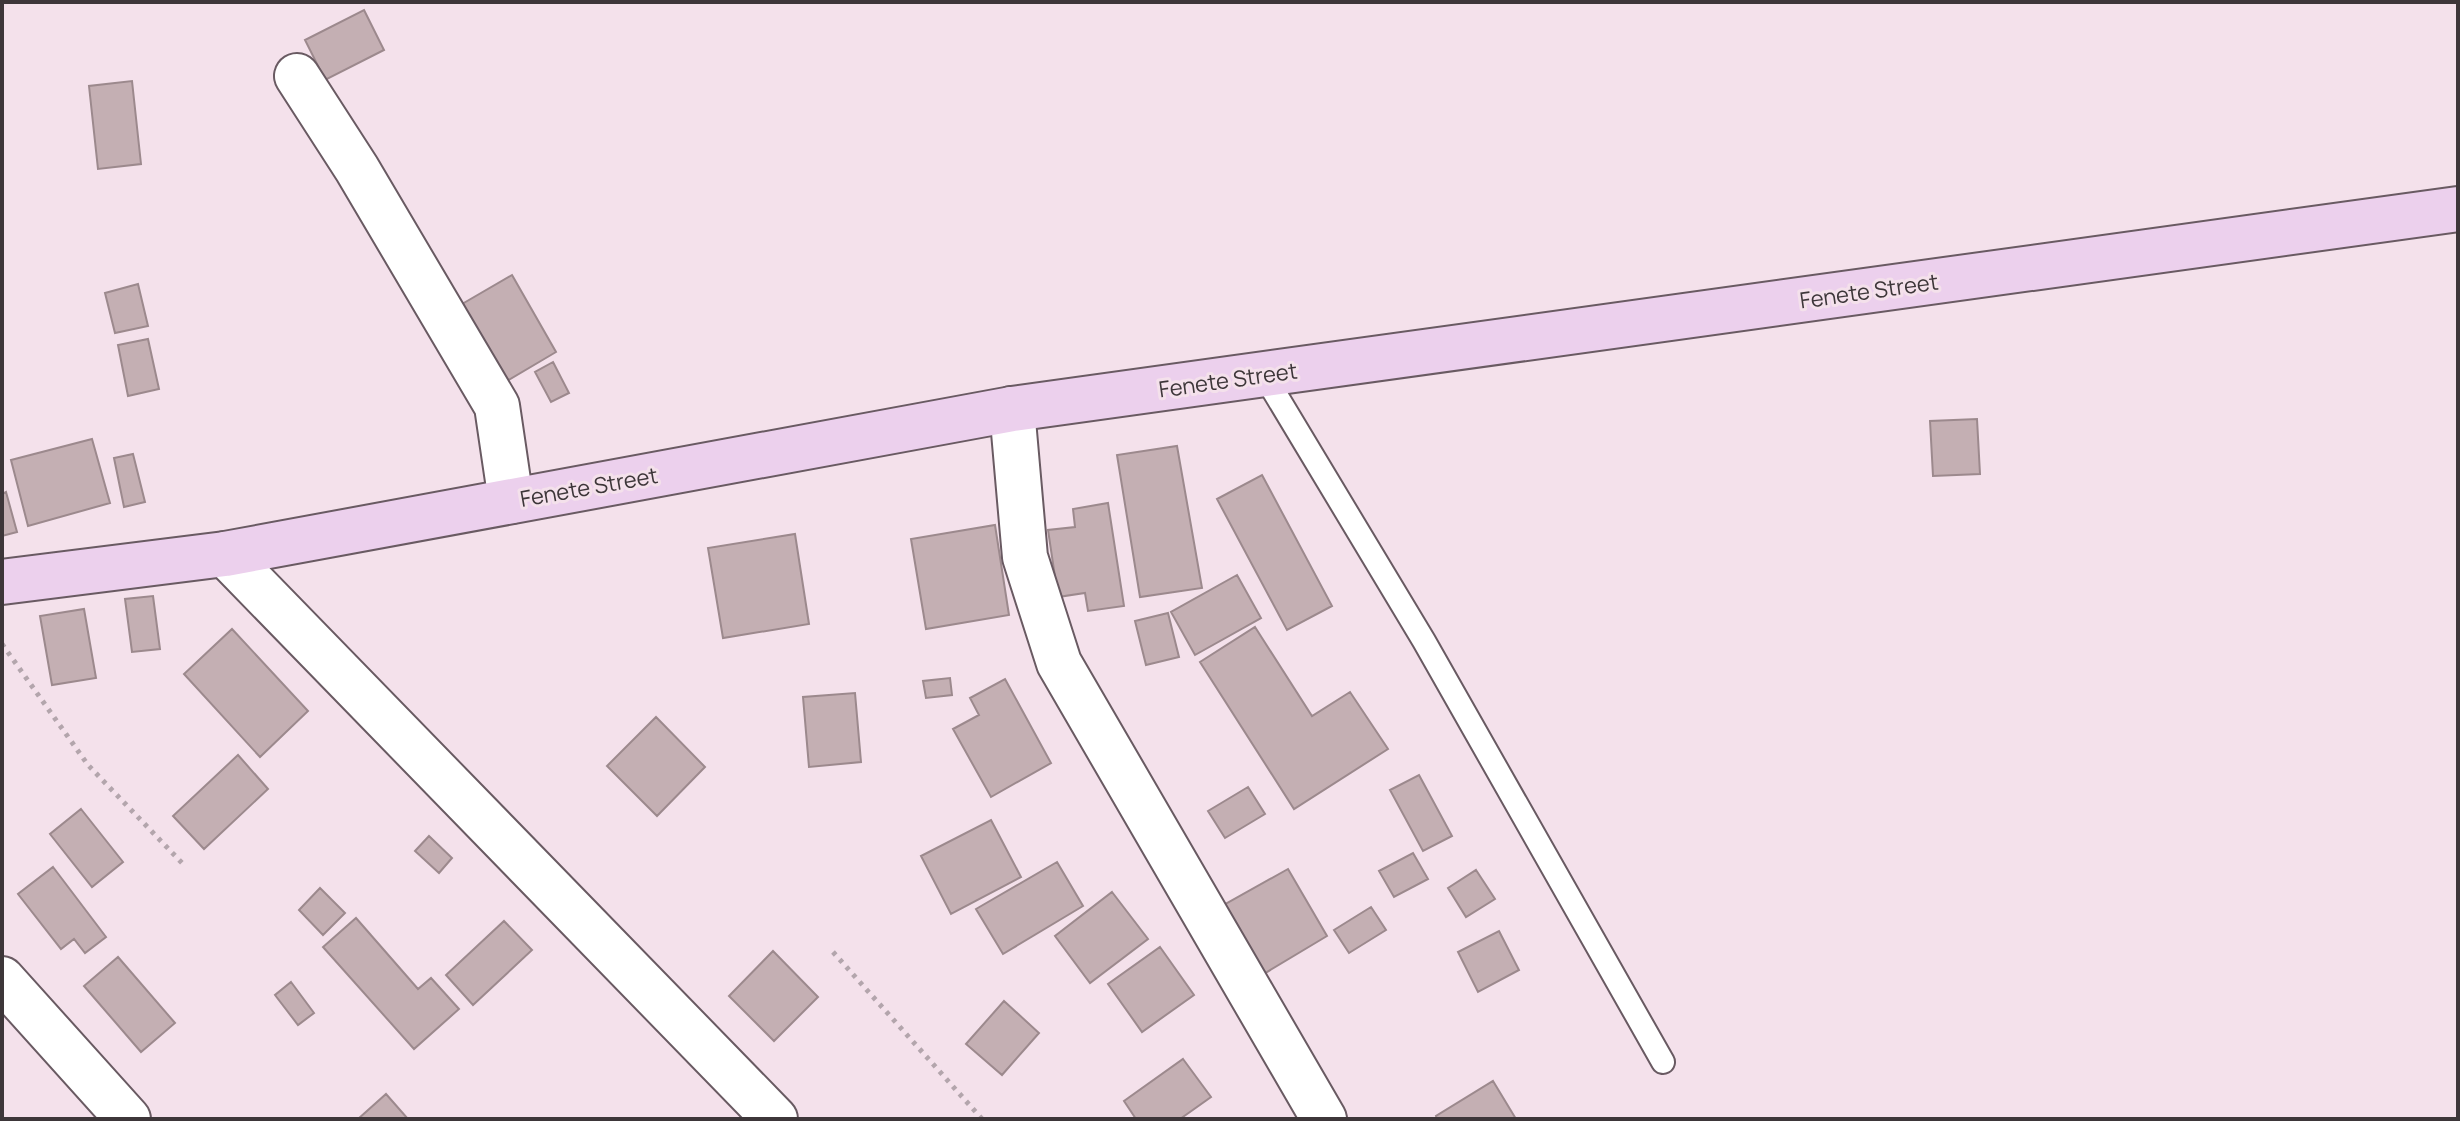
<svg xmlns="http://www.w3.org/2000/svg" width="2460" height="1121" font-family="Manrope,sans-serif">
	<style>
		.building { fill: #c4afb3; stroke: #9c898d; stroke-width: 2 }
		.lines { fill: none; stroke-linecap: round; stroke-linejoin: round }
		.service-casing { stroke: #695a62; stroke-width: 26 }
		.minor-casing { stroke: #695a62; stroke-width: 48 }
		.secondary-casing { stroke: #695a62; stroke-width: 48 }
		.path { stroke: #b3a5ac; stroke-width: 5; stroke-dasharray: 4 6; stroke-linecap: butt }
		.service { stroke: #fff; stroke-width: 22 }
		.minor { stroke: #fff; stroke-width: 44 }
		.secondary { stroke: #ecd0ed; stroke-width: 44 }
		.labels { text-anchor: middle; stroke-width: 6; stroke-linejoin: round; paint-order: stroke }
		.street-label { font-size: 22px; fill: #3d3639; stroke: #f4e1eb }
	</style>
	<rect width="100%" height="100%" fill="#f4e1eb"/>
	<path class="building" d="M364,10L384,50L325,80L305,40Z
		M132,81L141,164L98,169L89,86Z
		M512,275L556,352L495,388L450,311Z
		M138,284L148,326L115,333L105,293Z
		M148,339L159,389L128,396L118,345Z
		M553,362L569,393L551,402L535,372Z
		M1977,419L1980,474L1933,476L1930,421Z
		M92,439L110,503L28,526L11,460Z
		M1177,446L1202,588L1140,597L1117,455Z
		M133,454L145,502L124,507L114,458Z
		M1262,475L1332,606L1287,630L1217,499Z
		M6,492L17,532L2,536V494Z
		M1108,503L1124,606L1088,611L1085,593L1058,597L1048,530L1075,527L1073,509Z
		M995,525L1009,615L926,629L911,539Z
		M795,534L809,624L723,638L708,548Z
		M1237,575L1261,618L1195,655L1171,612Z
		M153,596L160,649L132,652L125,599Z
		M84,609L96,678L52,685L40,616Z
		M1168,613L1179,657L1146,665L1135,621Z
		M1255,627L1312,716L1350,692L1388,749L1294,809L1200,662Z
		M232,629L308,711L260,757L184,674Z
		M950,678L952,695L926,698L923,681Z
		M1005,679L1051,763L991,797L953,729L979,715L970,698Z
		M855,693L861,762L809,767L803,697Z
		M656,717L705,767L657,816L607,766Z
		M238,755L268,789L204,849L173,816Z
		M1419,775L1452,836L1423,851L1390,790Z
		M1248,787L1265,814L1225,838L1208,811Z
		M81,809L123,862L92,887L50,834Z
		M991,820L1021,877L951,914L921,856Z
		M429,836L452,858L439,873L415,851Z
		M1413,853L1428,879L1394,897L1379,871Z
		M1057,862L1083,906L1003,954L976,909Z
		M53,867L106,937L85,953L74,939L61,949L18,894Z
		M1288,869L1327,936L1262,975L1222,906Z
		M1476,870L1495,899L1466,917L1448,888Z
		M320,888L345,913L323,935L299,910Z
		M1112,892L1148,939L1090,983L1055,936Z
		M1371,907L1386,930L1349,953L1334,930Z
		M356,918L418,989L431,978L459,1009L414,1049L323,947Z
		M504,921L532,950L473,1005L446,975Z
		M1499,931L1519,970L1478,992L1458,952Z
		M1160,947L1194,995L1142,1032L1108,984Z
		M773,951L818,997L774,1041L729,996Z
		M118,957L175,1023L141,1052L84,986Z
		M291,982L314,1013L298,1025L275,995Z
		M1004,1001L1039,1033L1002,1075L966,1044Z
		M1183,1059L1211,1097L1180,1119H1136L1124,1101Z
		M1493,1081L1516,1119H1437L1436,1116Z
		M386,1094L408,1119H358Z"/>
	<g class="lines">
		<defs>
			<path id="service" d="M1264,375L1424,641L1663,1062"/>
			<path id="minor" d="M297,76L357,169L497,406L511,501
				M1012,409L1025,557L1059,663L1324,1119
				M225,554L775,1119
				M2,979L128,1119"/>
			<path id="secondary" d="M2,582L225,554L1012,409L2458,209"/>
		</defs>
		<use href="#service" class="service-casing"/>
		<use href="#minor" class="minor-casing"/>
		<use href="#secondary" class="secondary-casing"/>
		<path class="path" d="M2,644L88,765L183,864
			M833,952L982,1119"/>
		<use href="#service" class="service"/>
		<use href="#minor" class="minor"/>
		<use href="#secondary" class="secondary"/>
	</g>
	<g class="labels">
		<g class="street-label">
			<text transform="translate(1869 291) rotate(-8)" y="8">Fenete Street</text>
			<text transform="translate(1228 380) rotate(-8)" y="8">Fenete Street</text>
			<text transform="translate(589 487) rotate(-10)" y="8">Fenete Street</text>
		</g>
	</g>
	<rect width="2460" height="1121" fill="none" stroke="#3d3639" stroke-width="8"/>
</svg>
